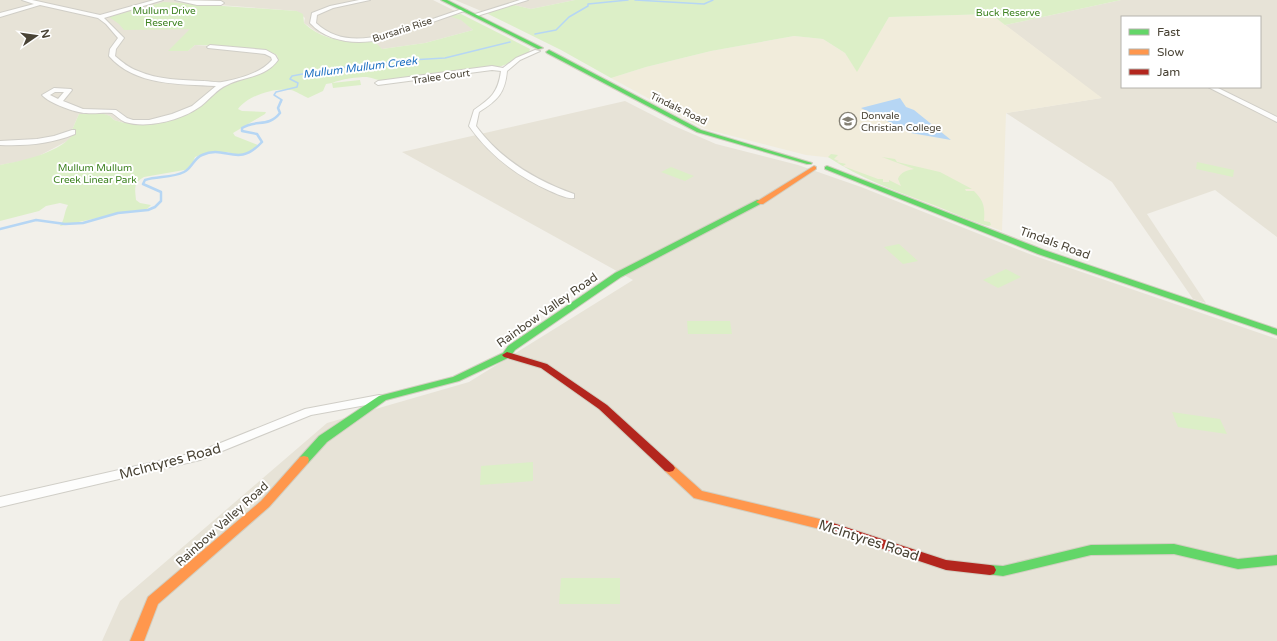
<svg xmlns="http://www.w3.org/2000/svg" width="1277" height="641" font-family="'Varela Round',sans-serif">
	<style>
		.residential { fill: #e7e3d7; fill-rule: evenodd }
		.education { fill: #f1ecdb }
		.green { fill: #dcefc7 }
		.water { fill: #b6d6f4 }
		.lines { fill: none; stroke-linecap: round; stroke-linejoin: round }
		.stream-far1 { stroke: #b6d6f4; stroke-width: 1.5 }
		.stream { stroke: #b6d6f4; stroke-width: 2.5 }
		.street-casing { stroke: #d0cec7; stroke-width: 2 }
		.fast-casing { stroke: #d2cec0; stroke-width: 2 }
		.slow-casing { stroke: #d2cec0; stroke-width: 2 }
		.jam-casing { stroke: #d2cec0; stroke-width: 2 }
		.street { fill: #fdfdfc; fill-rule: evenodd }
		.fast { fill: #63d668; fill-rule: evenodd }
		.slow { fill: #ff974d; fill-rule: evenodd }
		.jam { fill: #b3261e; fill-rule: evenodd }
		.labels { text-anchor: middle; stroke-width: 4; stroke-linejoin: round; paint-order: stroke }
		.far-park-label { font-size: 10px; fill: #3d8220; stroke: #fff }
		.far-street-label { font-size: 10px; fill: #494335; stroke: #fff }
		.far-poi-label { font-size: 10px; fill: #494335; stroke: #fff; text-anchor: start }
		.far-water-label { font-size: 11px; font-style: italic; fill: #2071c2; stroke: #fff }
		.street-label { font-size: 12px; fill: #494335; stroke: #fff }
		.near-street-label { font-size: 14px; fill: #494335; stroke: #fff }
	</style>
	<rect width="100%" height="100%" fill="#f2f0ea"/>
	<path class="residential" d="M0,0H433L461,14H456L473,30L425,43L382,49L366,42L339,40L318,33L304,23L305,18L297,11L219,5L188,51L195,45L267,50L277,55L278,59L275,63L217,91L211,99L200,107L184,115L138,123H124L114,120L110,116L97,113L79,114L72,130L76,131L71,139L33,159L0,165Z
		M455,0H575L531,9L514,5L486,13Z
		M1121,0H1277V237L1215,190L1147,214L1206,303L1193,299L1112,182L1006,113L1101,98L1005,25ZM1122,17H1260V87H1122Z
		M625,101L672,125L716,144L798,165L861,187L1032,255L1277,339V641H102L120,601L327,423L469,382L633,280L402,152Z"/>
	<path class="education" d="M991,14L1102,98L1006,113L1002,231L916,199L841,165L833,158L806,155L705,129L611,78L646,67L711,51L794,36L823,39L845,53L857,71L889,17Z"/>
	<path class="green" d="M575,0H1121L1005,25L991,14L889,17L857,72L845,53L823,39L794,36L711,51L646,67L611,78L561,50L486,13L514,5L531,9Z
		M164,2L297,11L303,14L304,23C322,41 350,43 374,41L382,49L425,43L473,30L461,20L449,16L461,14L530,49L529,52L507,64L499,67H484L386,81C380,81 373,78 367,77C356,77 342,79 332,83L360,80L361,85L333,88L332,83L326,84L323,91L308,98C303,96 296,91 291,90C275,87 247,96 238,109L242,111L266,112L265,114L233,133L235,136L258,145L256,149L239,156L228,152L206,153L195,157L190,169L144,177C133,183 135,189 136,200L140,203L151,205L146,210L130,211L60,226C65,219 64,212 68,205L60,203L46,206L39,211L0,221V165C25,160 61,153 76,131L72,130L79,114H104L110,116L114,120L124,123H138L184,115L200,107L225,85L275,63L278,59L277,55C263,46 214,46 195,45L188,51H168L190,29L124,30L119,24L109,17Z
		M831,154L838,155L834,159L839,161L837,162L846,164L843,166L878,179H883V182H889V180L901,186L898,179C900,172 908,170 914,169L882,157L895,159L897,162L940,172L972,189H965L966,191H974C984,201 985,207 984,221L990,222L991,225L988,226C970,221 952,212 934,205C898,192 859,178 828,157Z
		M1197,162L1234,170L1233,177L1196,169Z
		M671,167L694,176L685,181L661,172Z
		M899,244L918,261L903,264L884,247Z
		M1006,269L1021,277L998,288L983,280Z
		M687,321H730L732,334H688Z
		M1172,412L1220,419L1227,434L1178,427Z
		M533,462V481L480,485L481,466Z
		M561,578H620V604H559Z"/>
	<path class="water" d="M900,98L906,107L914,110L951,140L911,133L861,108Z"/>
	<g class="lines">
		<path class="stream-far1" d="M635,0L704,4L713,0
			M535,34L556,30L569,17L588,6V4L628,0
			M281,102L282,100L274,95L276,92L297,87L298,83L290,79L292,76L334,68L377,65L393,61L445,58L510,42"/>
		<path class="stream" d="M0,229L36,220L65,224L83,223L118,213L148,210L155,207L161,201V192L143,184L145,180C158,176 172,178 184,172C192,168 194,158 202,155C226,144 237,169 262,142L257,134L242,131V128C256,119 268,128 280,113L278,108L281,101"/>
		<defs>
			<path id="street" d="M22,0H32L100,15L154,0H163L104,18L124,38L116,49L115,56C122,62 129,68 138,71C158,80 182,80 204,81C210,81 217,83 222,82C239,79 261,73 272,60L271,57L265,54L208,48L207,47L210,45L266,50L275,55L278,60C265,78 245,76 227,85C217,89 210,99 201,106C182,120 148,129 125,122C120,120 117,116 112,113C104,112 95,114 86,113C76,113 49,103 42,95L54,88L71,89L72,90L63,101L83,109L116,110L127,118L133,120H149L172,114L192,106L216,86C180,84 135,86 109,56L110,49L118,38L106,24L98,18L40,5L0,17V13L34,4ZM55,92H64L58,99L50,95Z
				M175,0L221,1L224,3L221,5H197Z
				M359,0H370L333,8L317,15L316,23C344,49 380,37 412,26C429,20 445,15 462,9L467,10L384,39C359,45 328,43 310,23L312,13L330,6Z
				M520,0H528L477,16L472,15Z
				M535,50L540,51L520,60L507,71C505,93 498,100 479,112L476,126C501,160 535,180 574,194V198C567,199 557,194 550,191C517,176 490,156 469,126L474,110C491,98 498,93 501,71L492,70L378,85L375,83L378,81L492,66L503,68L516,58Z
				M1208,87H1216L1277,117V122Z
				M72,130H75V134C51,144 26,146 0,145V141L37,139L54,136Z
				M379,395L383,396L385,399L383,402L311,415L200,460L0,507V497L198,452L305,409Z"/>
			<path id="fast" d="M441,0H447L543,48L538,49Z
				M549,50L701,130L812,163L811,164H807L697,132L547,53L546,52Z
				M827,166L1044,250L1277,329V335L1038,254L825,169V167Z
				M757,200H760L764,202L621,277L515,350L510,357L459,381L386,400L327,442L308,463L304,464L300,463L299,460L300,457L319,436L379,396L453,377L503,353L508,346L615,273Z
				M1174,544L1238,559L1277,555V565L1238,569L1174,554L1091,555L1003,576L986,574L984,570L986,566L990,565L1003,566L1091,545Z"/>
			<path id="slow" d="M814,166L816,167V169L763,204H760L756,202Z
				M304,456L308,457L309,460L308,463L269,507L158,604L144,641H130L148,597L261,501L300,457Z
				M669,464L673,465L702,491L824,520L828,522L830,525L828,528L824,530L694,498L665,471L663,468L665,465Z"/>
			<path id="jam" d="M507,352L547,364L607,405L673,465L675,468L673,471L669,472L665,471L599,409L541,368L504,357L502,355Z
				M824,520L946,560L990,565L994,566L996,570L994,574L990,575L946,570L820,528L818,525L820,522Z"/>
		</defs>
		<use href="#street" class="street-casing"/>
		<use href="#fast" class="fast-casing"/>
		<use href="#slow" class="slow-casing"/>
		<use href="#jam" class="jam-casing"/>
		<use href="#street" class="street"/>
		<use href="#fast" class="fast"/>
		<use href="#slow" class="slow"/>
		<use href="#jam" class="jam"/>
	</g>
	<defs>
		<symbol id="school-ring" viewBox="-11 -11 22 22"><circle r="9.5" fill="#fff" stroke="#848074" stroke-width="1.5"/><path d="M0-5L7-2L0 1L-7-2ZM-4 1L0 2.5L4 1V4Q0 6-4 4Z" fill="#848074"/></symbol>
	</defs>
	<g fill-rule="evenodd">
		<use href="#school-ring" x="838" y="111" width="20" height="20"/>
	</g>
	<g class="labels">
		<g class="far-park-label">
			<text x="164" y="14">Mullum Drive<tspan x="164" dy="12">Reserve</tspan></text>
			<text x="1008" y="16">Buck Reserve</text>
			<text x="95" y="171">Mullum Mullum<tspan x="95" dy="12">Creek Linear Park</tspan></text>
		</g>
		<g class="far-street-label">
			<text transform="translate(402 29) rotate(-18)" y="4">Bursaria Rise</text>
			<text transform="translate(441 76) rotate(-8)" y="4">Tralee Court</text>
			<text transform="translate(679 108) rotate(26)" y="4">Tindals Road</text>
		</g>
		<g class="far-poi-label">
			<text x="861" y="119">Donvale<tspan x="861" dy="12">Christian College</tspan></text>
		</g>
		<g class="far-water-label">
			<text transform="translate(360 67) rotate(-7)" y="4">Mullum Mullum Creek</text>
		</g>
		<g class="street-label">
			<text transform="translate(1055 243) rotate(20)" y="4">Tindals Road</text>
			<text transform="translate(547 310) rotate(-35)" y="4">Rainbow Valley Road</text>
			<text transform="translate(222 524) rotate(-42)" y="4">Rainbow Valley Road</text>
		</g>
		<g class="near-street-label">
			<text transform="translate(170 461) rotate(-15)" y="5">McIntyres Road</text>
			<text transform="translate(869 540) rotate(18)" y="5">McIntyres Road</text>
		</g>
	</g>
	<rect x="1121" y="16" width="140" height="72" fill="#ffffff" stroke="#b6b4ae"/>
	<rect x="1129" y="29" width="20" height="6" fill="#63d668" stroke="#b6b4ae"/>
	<text x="1157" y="36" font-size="12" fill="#494335">Fast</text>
	<rect x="1129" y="49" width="20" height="6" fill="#ff974d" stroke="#b6b4ae"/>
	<text x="1157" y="56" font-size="12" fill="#494335">Slow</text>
	<rect x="1129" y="69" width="20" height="6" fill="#b3261e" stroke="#b6b4ae"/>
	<text x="1157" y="76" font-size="12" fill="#494335">Jam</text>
	<g transform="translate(36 36) rotate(77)" stroke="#ffffff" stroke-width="3" paint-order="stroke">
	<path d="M0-3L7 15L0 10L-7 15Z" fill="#494335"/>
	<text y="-6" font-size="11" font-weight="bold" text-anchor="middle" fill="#494335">N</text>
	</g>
</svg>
